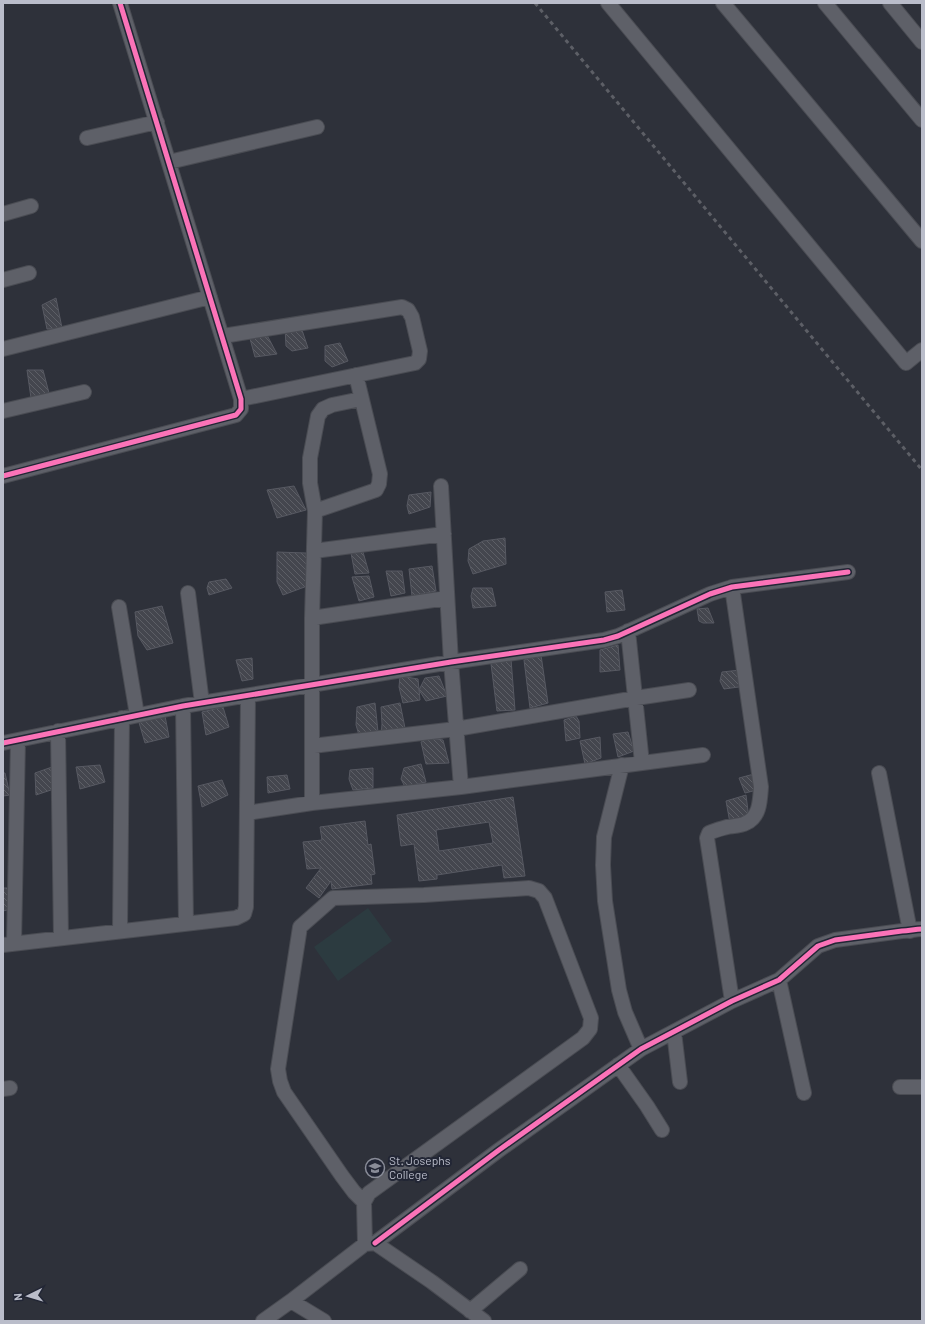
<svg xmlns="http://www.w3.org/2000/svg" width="925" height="1324" font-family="Barlow,sans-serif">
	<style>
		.garden { fill: #2c3b40 }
		.building { fill: url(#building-back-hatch); stroke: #575962; fill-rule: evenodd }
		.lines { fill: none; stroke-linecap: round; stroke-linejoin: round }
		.minor-casing { stroke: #4a4c53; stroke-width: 16 }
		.minor { stroke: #5e6068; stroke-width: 14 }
		.rail { stroke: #5d5f66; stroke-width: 3; stroke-dasharray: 4 4; stroke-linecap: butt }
		.cycleway-casing { stroke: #222635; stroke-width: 8 }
		.cycleway { stroke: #fb73b8; stroke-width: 5 }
		.labels { text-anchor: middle; stroke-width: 4; stroke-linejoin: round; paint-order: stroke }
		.poi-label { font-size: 12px; fill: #babdca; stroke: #222635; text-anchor: start }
	</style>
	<defs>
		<pattern id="building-back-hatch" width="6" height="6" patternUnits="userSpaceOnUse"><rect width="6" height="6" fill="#44464e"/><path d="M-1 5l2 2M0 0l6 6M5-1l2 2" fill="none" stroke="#5d5f66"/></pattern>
	</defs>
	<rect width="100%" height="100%" fill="#2e313a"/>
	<path class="garden" d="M368,908L392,941L338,981L314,947Z"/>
	<path class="building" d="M56,298L62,328L47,329L42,305Z
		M301,327L308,348L292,351L286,346L285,328Z
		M249,335L268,337L277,354L255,357Z
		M340,343L348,361L332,367L325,361V346Z
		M27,370H43L49,393L31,398Z
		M294,486L306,510L277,518L267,490Z
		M431,492L430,507L409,514L407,506L409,495Z
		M505,538L506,564L473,574L468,561L469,549L483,541Z
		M277,552L306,553L310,585L283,595L277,582Z
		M363,552L369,573L355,574L351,553Z
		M432,566L436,591L412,596L409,569Z
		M386,571H402L405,593L391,596Z
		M369,576L374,597L359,601L352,577Z
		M226,579L232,588L209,595L207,588L209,582Z
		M473,588H492L496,606L473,608L471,596Z
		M622,590L625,610L607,612L605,592Z
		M162,606L173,643L147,650L138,636L135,612Z
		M708,608L714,623H703L699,621L697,609Z
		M618,645L620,670L600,672V650Z
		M541,655L548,703L530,708L524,660Z
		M252,658L253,679L242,681L236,660Z
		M511,659L515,710L497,711L491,664Z
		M740,670L746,686L724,689L720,681L722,672Z
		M400,676L418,679L420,700L403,703L399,687Z
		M439,676L447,696L426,701L419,690L425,678Z
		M375,703L378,732L359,735L356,725L357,707Z
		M400,703L405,728L381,736L382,724L381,707Z
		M223,707L229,727L206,735L202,712Z
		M165,716L169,737L145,743L138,719Z
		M576,716L579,721L580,738L566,741L564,720Z
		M628,732L634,751L618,757L613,734Z
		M600,737L601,758L585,764L580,741Z
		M429,738L443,740L449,763L426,764L421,742Z
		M421,764L426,782L405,787L401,779L404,768Z
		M100,765L105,782L80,789L76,767Z
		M52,767L54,789L36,795L35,773Z
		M373,768V788L353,790L349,779L350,770Z
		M3,773H5L10,795L3,796Z
		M754,774L757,790L745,793L739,778Z
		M287,775L290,789L268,793L267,777Z
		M222,780L228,795L202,807L198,786Z
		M746,795L749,819L730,823L726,801Z
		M513,797L525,876L504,878L502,865L437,875V879L419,881L414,844L401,846L397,815ZM489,822L493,843L439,851L436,830Z
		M365,821L368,845L371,844L375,874L371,875L372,884L332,889L331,881L319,898L306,888L321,868L307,869L303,842L322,840L320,827Z
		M3,888H7L11,909L3,911Z"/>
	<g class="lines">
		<defs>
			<path id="minor" d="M608,3L906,363L922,350
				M723,3L922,241
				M825,3L922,120
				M890,3L922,42
				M87,138L157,122
				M169,162L317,127
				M3,214L31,206
				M3,280L29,273
				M223,336L402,307L408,310L412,317L420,351L419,359L415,363L241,399
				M3,349L210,297
				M3,411L84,392
				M3,476L236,415L241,409V399L120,3
				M441,486L451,662L461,787
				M315,511L376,490L379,484L380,474L356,375
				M314,551L444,534
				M188,593L202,703
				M119,607L137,715
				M312,618L447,598
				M628,631L642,763
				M183,706L186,923
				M58,731L61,938
				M3,743L183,706L451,662L604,640L618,636L710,594L732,587L848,572
				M312,746L456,729L636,698L689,690
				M622,765L604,837L603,865L605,901L619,990L625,1012L641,1049
				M879,773L910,931
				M312,803V618L315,511L310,483V458L318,416L323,409L332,405L361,399
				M247,813L312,803L461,787L703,755
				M120,931L122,718
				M14,943L18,740
				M3,945L236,918L244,914L246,907L248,696
				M779,980L804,1093
				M732,1001L707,838L709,833C715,830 720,829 727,827C733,826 741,826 746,823C760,817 760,800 761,787L732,587
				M674,1032L680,1082
				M618,1065L647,1106L662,1130
				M900,1087H922
				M3,1089L10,1088
				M364,1202L354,1192L342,1176L284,1092L280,1081L278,1069L300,927L333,898L424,895L529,888L539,891L545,898L591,1018L590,1029L583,1038L369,1193L364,1202L365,1244
				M375,1243L499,1150L641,1049L732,1001L779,980L818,946L835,940L902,931C909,931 915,929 922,929
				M291,1301L324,1321
				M470,1311L520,1269
				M263,1321L291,1301L365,1244L375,1243L432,1282L484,1321"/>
		</defs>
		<use href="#minor" class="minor-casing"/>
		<use href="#minor" class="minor"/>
		<path class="rail" d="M535,3L922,470"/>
		<defs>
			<path id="cycleway" d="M3,476L236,415L241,409V399L120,3
				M3,743L183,706L451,662L604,640L618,636L710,594L732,587L848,572
				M375,1243L499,1150L641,1049L732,1001L779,980L818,946L835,940L902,931C909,931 915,929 922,929"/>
		</defs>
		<use href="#cycleway" class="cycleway-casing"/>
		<use href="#cycleway" class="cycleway"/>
	</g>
	<defs>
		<symbol id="university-ring" viewBox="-11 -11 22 22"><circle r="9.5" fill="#222635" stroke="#898c98" stroke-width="1.5"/><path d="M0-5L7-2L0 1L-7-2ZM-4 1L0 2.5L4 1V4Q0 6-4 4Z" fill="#898c98"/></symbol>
	</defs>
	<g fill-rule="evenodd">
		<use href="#university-ring" x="364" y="1157" width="22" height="22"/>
	</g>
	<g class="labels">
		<g class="poi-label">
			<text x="389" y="1165">St. Josephs<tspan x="389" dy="14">College</tspan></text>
		</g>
	</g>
	<rect width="925" height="1324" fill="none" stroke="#babdca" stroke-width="8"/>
	<g transform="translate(28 1296) rotate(265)" stroke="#222635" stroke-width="3" paint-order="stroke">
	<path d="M0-3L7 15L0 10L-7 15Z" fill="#babdca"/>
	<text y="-6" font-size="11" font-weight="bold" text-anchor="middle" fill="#babdca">N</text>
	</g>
</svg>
